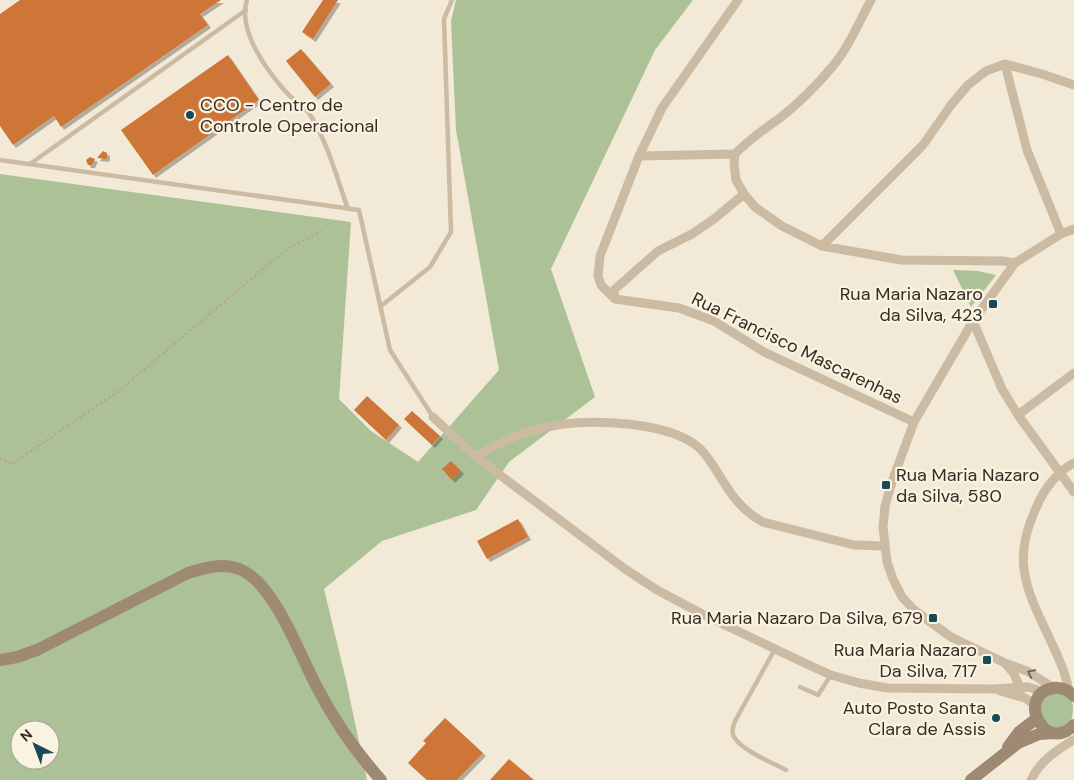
<svg xmlns="http://www.w3.org/2000/svg" width="1074" height="780" font-family="'DM Sans',sans-serif">
	<style>
		.green { fill: #acc296; fill-rule: evenodd }
		.building { fill: #ce7439; filter: url(#shadow) }
		.lines { fill: none; stroke-linecap: round; stroke-linejoin: round }
		.path { stroke: #b6a58c; stroke-width: 2; stroke-dasharray: 2.5 2.5; stroke-linecap: butt }
		.lane { stroke: #cbbba2; stroke-width: 4.5 }
		.street { stroke: #cbbba2; stroke-width: 9 }
		.secondary { stroke: #9e8a73; stroke-width: 12 }
		.oneway { stroke: #786c5d }
		.poi-dot { fill: #184a58; stroke: #faf3e2; stroke-width: 2 }
		.labels { text-anchor: middle; stroke-width: 4.5; stroke-linejoin: round; paint-order: stroke }
		.poi-label { font-size: 18px; fill: #352c25; stroke: #faf3e2; text-anchor: end }
		.street-label { font-size: 18px; fill: #352c25; stroke: #faf3e2 }
	</style>
	<defs>
		<filter id="shadow"><feDropShadow dx="3" dy="3" stdDeviation="0" flood-color="#0004"/></filter>
	</defs>
	<rect width="100%" height="100%" fill="#f2e9d6"/>
	<path class="green" d="M456,0H693L655,50L551,269L595,397L509,462L476,510L382,541L324,589L346,680L367,780H0V174L351,222L339,399L371,431L418,462L499,370L456,130L451,21ZM20,730H50V760H20Z
		M953,270L978,271L996,275L971,307Z
		M1055,691C1060,693 1067,695 1071,698C1074,704 1074,720 1068,724C1065,726 1060,727 1056,728L1040,719V701Z"/>
	<path class="building" d="M20,0H221L200,14L208,25L61,127L54,116L13,145L0,126V14Z
		M323,0H338L313,39L302,32Z
		M301,49L331,84L315,97L286,61Z
		M228,55L259,100L153,175L121,130Z
		M103,151L107,153V157L106,159L97,158Z
		M90,157L95,159L92,165H88L86,160Z
		M367,396L399,425L386,440L354,410Z
		M412,411L440,436L432,445L404,419Z
		M451,461L461,471L452,480L442,469Z
		M518,519L528,537L487,559L477,541Z
		M445,718L483,753L457,780H427L408,763L426,743L423,741Z
		M509,759L534,780H490Z"/>
	<g class="lines">
		<path class="path" d="M0,458L12,464L120,390L288,248L323,231"/>
		<path class="lane" d="M247,0C237,30 267,71 286,92C293,100 305,107 311,116C328,144 337,178 348,209
			M0,160L359,210L390,350L433,417
			M30,164L246,10
			M381,306L430,267L451,232L444,19L452,0
			M775,649L735,721C733,727 731,732 734,737C741,750 773,763 786,770
			M800,687L818,695L831,675"/>
		<path class="street" d="M738,0L662,108L639,156L600,256L598,276L601,285L615,299L679,308L714,321L764,352L914,422
			M1005,64L1027,150L1061,234
			M735,154C749,140 764,129 780,118C799,103 817,85 832,67C849,47 859,22 871,0
			M639,156L735,154L734,164L736,180L744,194L755,207L782,226L822,246L901,260L1003,261L1015,263
			M822,246L923,145L951,105L968,85L986,71L1005,64L1042,74L1074,85
			M615,299L614,290L658,251L692,234L714,219L744,194
			M973,321L1002,389L1018,415L1074,492
			M1018,415L1074,373
			M433,417L476,457L625,569L657,590L706,616L811,666L831,675L859,683L887,688L992,689L1028,687L1044,692
			M476,457C500,441 528,430 557,425C594,419 667,422 697,446C705,452 710,461 716,470C729,491 740,510 763,522L854,545L884,546
			M1005,663L1014,674L1021,690
			M1054,688L1027,671L1005,663L951,637L914,610L902,597L893,579L887,562L883,527L885,506L893,479L914,422L973,321L1015,263L1061,234L1074,229
			M1000,691L1025,698L1035,705
			M1069,691C1061,649 1029,610 1024,569C1021,547 1028,525 1037,506C1044,489 1058,471 1074,463
			M1031,780C1040,761 1056,751 1073,740"/>
		<path class="secondary" d="M0,660L17,657L37,650L188,573C207,567 228,561 247,573C278,593 300,656 318,689C335,722 356,752 381,780
			M1074,696C1068,690 1061,687 1053,688C1015,695 1045,755 1074,725
			M1008,747L1019,732L1036,719
			M971,780L1018,743L1039,734L1053,733"/>
	</g>
	<defs><path id="oneway-chevron" d="M-2-3.5L2.5 0L-2 3.5" fill="none" stroke-width="1.6" stroke-linecap="round" stroke-linejoin="round" transform="scale(1.25)"/></defs>
	<use class="oneway" href="#oneway-chevron" transform="translate(1031 673) rotate(-153)"/>
	<g class="poi-dot">
		<circle cx="190" cy="115" r="5"/>
		<rect x="988" y="299" width="10" height="10" rx="2.5"/>
		<rect x="881" y="480" width="10" height="10" rx="2.5"/>
		<rect x="928" y="613" width="10" height="10" rx="2.5"/>
		<rect x="982" y="655" width="10" height="10" rx="2.5"/>
		<circle cx="996" cy="718" r="5"/>
	</g>
	<g class="labels">
		<g class="poi-label">
			<text x="200" y="111" text-anchor="start">CCO - Centro de<tspan x="200" dy="21">Controle Operacional</tspan></text>
			<text x="983" y="300">Rua Maria Nazaro<tspan x="983" dy="21">da Silva, 423</tspan></text>
			<text x="896" y="481" text-anchor="start">Rua Maria Nazaro<tspan x="896" dy="21">da Silva, 580</tspan></text>
			<text x="923" y="624">Rua Maria Nazaro Da Silva, 679</text>
			<text x="977" y="656">Rua Maria Nazaro<tspan x="977" dy="21">Da Silva, 717</tspan></text>
			<text x="986" y="714">Auto Posto Santa<tspan x="986" dy="21">Clara de Assis</tspan></text>
		</g>
		<g class="street-label">
			<text transform="translate(797 348) rotate(26)" y="6">Rua Francisco Mascarenhas</text>
		</g>
	</g>
	<g transform="translate(35 745) rotate(318)"><circle r="24" fill="#faf3e2" stroke="#aba396"/>
	<path d="M0-4L9 19L0 12L-9 19Z" fill="#184a58"/>
	<text y="-8" font-size="14" font-weight="bold" text-anchor="middle" fill="#352c25">N</text>
	</g>
</svg>
